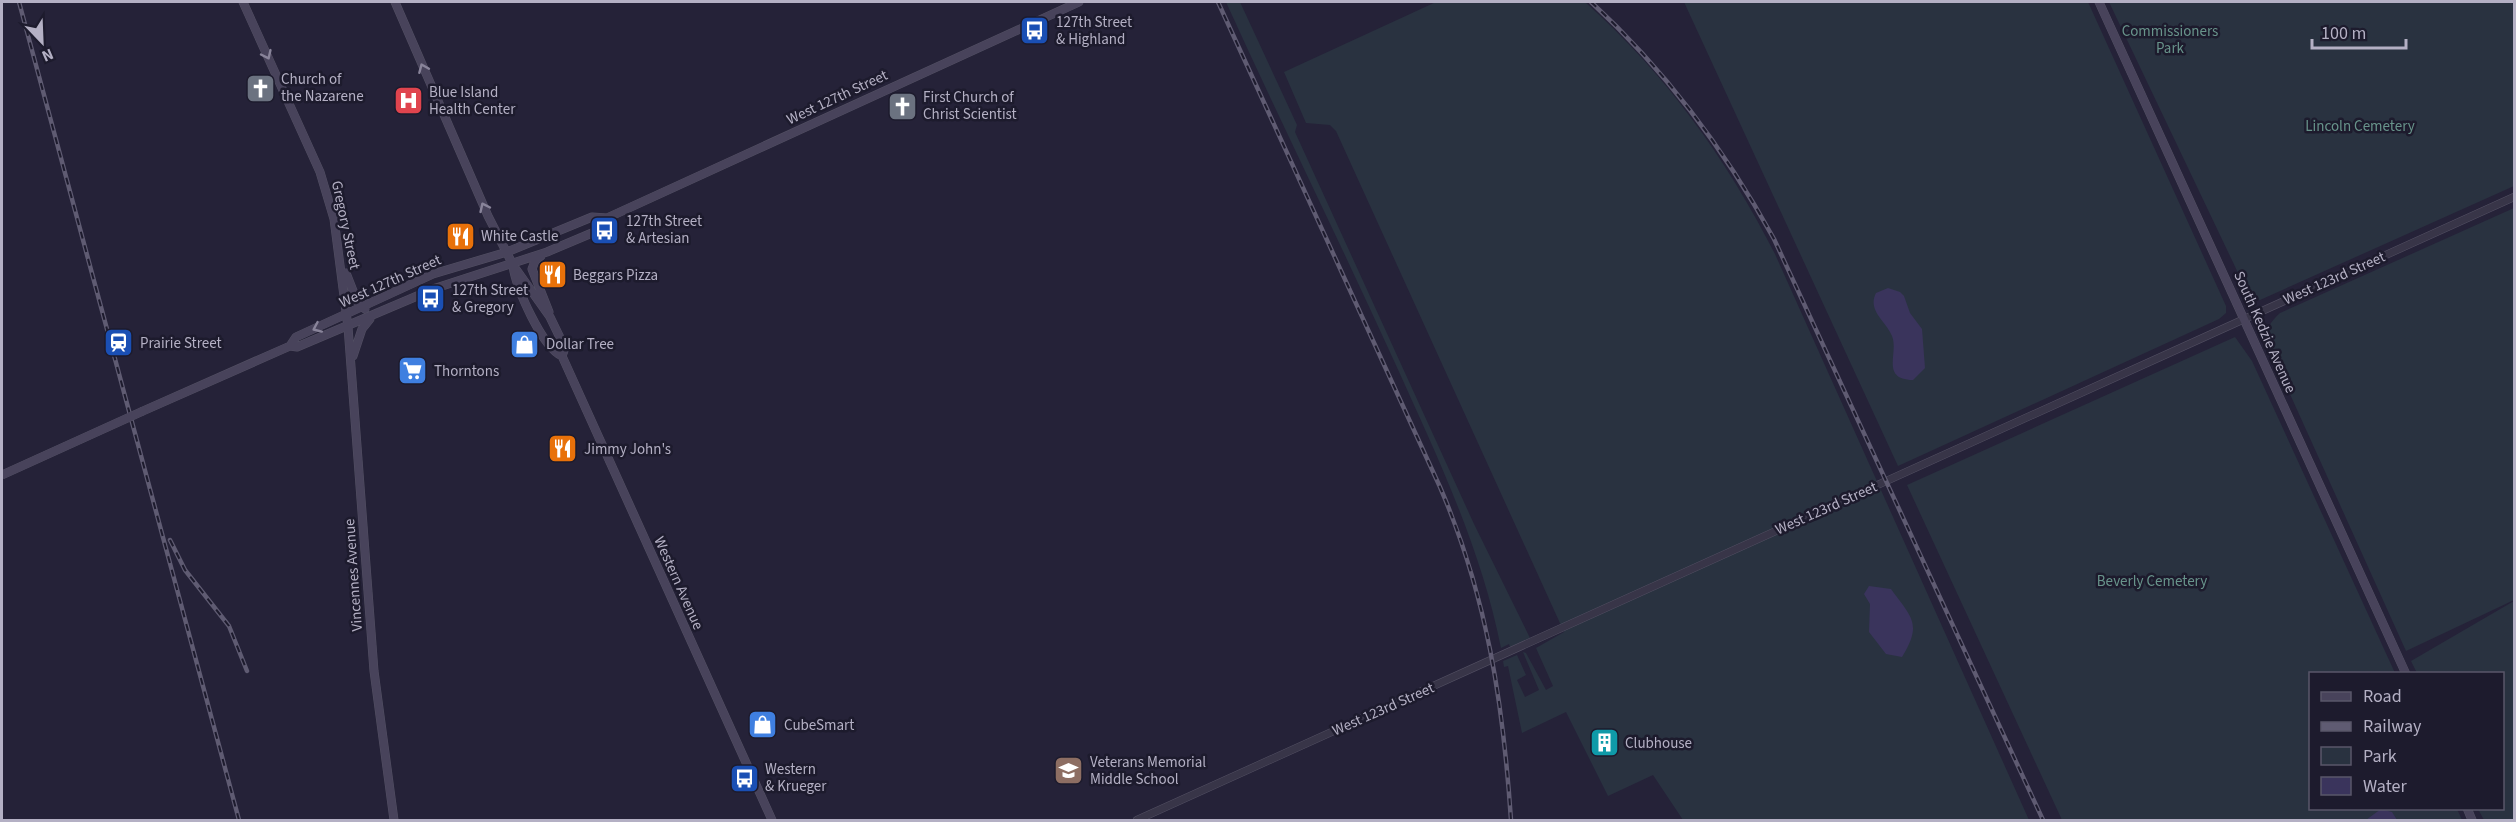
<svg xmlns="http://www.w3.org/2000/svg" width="2516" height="822" font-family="'Source Sans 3',sans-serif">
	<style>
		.green { fill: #293240 }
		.water { fill: #3a345c }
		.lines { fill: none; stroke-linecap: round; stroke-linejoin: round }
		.tertiary-casing { stroke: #535063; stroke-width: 8 }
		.secondary-casing { stroke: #535063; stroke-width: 9 }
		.tertiary { stroke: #383548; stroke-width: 7 }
		.secondary { stroke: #48435b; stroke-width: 8 }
		.rail-casing { stroke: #5f5b72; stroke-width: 4.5 }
		.rail { stroke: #1d1b2d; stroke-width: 2; stroke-dasharray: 7; stroke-linecap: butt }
		.secondary-bridge-casing { stroke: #535063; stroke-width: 9; stroke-linecap: butt }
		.secondary-bridge { stroke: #48435b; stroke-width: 8 }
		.oneway { stroke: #89849a }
		.labels { text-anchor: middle; stroke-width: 5; stroke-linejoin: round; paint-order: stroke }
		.poi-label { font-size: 15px; fill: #b4b0c4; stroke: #1d1b2d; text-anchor: start }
		.park-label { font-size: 15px; fill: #68948b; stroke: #1d1b2d }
		.street-label { font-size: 15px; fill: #b4b0c4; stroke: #1d1b2d }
	</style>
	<rect width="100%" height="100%" fill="#252238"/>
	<path class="green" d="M1226,2H1240L1297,125L1295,132L1474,524L1530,638L1510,647L1509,644L1501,648C1481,547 1437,456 1395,363C1340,242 1281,123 1226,2Z
		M1436,2H1585C1665,73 1726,158 1775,254L2029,820H1683L1653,775L1608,796L1566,712L1522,733L1508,666L1504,667L1503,661L1517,655L1526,675L1517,680L1525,697L1539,690L1523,652L1526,653L1546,690L1553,686L1536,648L1564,632L1336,131L1330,125L1306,123L1284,72Z
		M1684,2H2088L2226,306V313L2219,319L1898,466Z
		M2109,2H2512L2514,7V186L2260,300L2250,298Z
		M2514,208V600L2406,651L2271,352C2265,333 2265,327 2280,313Z
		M2235,337L2252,361L2395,673L2310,674V808L2457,809L2462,820H2062L1907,485Z
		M2514,601V820H2484L2478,809L2502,808V674L2417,673L2411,661Z"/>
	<path class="water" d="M1888,288L1900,292L1904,296L1910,313L1922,329L1925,368L1913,380C1880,379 1899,353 1892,336C1886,321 1867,311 1876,293Z
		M1869,586L1891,589C1911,617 1923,623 1902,657L1886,654L1869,632L1870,604L1864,594Z
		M2381,809L2392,812L2397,820H2366Z"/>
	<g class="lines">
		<defs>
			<path id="tertiary" d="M1137,820L2514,197"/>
			<path id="secondary" d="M243,2L320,172L334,219L348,327L374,671L394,820
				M395,2L488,216L513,265L550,317L565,348L562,356L772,820
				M2099,2L2406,674
				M541,256L535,261L532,269L549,312
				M513,266C516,288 542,347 562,356
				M346,273L357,301L365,309
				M290,346L296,337L433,274L507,252L592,217L607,218L1079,2
				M353,356L362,329L370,319
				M143,411L290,346L297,347L436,288L547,252L599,230L607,218
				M2467,808L2472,820"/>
		</defs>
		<use href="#tertiary" class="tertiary-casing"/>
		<use href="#secondary" class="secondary-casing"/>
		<use href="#tertiary" class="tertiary"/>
		<use href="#secondary" class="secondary"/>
		<defs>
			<path id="rail" d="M19,2L239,820
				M1218,2L1440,487C1487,596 1503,702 1511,820
				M1591,2C1666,71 1725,150 1774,239L2043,820
				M170,540L185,570L229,626L247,671"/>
		</defs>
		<use href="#rail" class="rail-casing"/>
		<use href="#rail" class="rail"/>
		<defs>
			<path id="secondary-bridge" d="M2,475L143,411"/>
		</defs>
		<use href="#secondary-bridge" class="secondary-bridge-casing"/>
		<use href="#secondary-bridge" class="secondary-bridge"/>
	</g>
	<defs><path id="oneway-chevron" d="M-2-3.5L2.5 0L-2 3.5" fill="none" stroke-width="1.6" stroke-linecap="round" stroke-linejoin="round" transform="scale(1.5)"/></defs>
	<g class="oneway">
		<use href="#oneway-chevron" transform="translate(267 55) rotate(65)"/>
		<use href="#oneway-chevron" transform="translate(423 68) rotate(-113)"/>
		<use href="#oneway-chevron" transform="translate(484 207) rotate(-115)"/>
		<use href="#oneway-chevron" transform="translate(317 328) rotate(156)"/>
	</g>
	<defs>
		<symbol id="bus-square" viewBox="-11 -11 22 22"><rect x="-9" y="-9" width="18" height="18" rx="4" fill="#1a4fb4" stroke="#1d1b2d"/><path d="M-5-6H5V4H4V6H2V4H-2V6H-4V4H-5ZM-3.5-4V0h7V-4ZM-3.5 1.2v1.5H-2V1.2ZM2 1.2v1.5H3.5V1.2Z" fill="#fff"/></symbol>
		<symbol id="church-square" viewBox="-11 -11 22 22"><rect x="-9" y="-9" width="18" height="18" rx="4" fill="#6b7280" stroke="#1d1b2d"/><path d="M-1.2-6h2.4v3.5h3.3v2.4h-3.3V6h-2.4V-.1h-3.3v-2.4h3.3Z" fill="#fff"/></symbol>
		<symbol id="hospital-square" viewBox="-11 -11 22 22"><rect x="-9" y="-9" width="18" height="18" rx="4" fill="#e0444e" stroke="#1d1b2d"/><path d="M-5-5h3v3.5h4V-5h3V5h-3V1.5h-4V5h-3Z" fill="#fff"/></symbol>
		<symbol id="restaurant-square" viewBox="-11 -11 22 22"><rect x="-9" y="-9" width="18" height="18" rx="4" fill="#e8710a" stroke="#1d1b2d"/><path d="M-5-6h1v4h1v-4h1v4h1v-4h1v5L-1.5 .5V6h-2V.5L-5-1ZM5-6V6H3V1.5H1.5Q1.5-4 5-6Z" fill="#fff"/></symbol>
		<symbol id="station-square" viewBox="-11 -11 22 22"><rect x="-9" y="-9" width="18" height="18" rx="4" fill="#1a4fb4" stroke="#1d1b2d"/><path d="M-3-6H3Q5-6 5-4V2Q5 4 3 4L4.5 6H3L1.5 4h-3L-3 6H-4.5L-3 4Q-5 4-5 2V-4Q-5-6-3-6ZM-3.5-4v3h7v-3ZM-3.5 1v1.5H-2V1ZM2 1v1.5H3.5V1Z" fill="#fff"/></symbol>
		<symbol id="shop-square" viewBox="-11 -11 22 22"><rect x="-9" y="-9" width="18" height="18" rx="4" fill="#3f7fe0" stroke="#1d1b2d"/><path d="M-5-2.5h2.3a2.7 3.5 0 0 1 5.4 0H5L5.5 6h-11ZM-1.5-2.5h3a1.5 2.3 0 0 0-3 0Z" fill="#fff"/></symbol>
		<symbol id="supermarket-square" viewBox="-11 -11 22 22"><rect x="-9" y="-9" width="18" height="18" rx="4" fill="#3f7fe0" stroke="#1d1b2d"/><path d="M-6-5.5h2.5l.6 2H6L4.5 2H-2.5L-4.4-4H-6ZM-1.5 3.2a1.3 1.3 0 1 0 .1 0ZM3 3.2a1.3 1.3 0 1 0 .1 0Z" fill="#fff"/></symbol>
		<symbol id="building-square" viewBox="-11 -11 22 22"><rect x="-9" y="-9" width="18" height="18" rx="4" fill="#0f9aa8" stroke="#1d1b2d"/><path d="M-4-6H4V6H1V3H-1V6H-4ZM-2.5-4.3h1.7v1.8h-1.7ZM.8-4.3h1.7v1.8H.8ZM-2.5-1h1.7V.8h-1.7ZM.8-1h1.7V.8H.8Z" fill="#fff"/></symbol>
		<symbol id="school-square" viewBox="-11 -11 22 22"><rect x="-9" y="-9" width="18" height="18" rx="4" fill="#8d6e63" stroke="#1d1b2d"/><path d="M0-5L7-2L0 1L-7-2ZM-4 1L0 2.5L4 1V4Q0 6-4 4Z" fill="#fff"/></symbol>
	</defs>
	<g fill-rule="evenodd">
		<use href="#bus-square" x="1018" y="14" width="33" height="33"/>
		<use href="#church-square" x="244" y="72" width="33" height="33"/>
		<use href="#hospital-square" x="392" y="84" width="33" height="33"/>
		<use href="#church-square" x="886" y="90" width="33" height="33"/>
		<use href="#bus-square" x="588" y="214" width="33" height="33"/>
		<use href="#restaurant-square" x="444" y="220" width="33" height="33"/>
		<use href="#restaurant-square" x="536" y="258" width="33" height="33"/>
		<use href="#bus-square" x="414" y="282" width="33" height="33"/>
		<use href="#station-square" x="102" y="326" width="33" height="33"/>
		<use href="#shop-square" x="508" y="328" width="33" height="33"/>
		<use href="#supermarket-square" x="396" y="354" width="33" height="33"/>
		<use href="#restaurant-square" x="546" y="432" width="33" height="33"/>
		<use href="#shop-square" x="746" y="708" width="33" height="33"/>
		<use href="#building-square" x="1588" y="726" width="33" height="33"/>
		<use href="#school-square" x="1052" y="754" width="33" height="33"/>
		<use href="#bus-square" x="728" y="762" width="33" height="33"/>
	</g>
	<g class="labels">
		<g class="poi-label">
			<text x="1056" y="27">127th Street<tspan x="1056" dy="17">&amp; Highland</tspan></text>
			<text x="281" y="84">Church of<tspan x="281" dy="17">the Nazarene</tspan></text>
			<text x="429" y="97">Blue Island<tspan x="429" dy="17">Health Center</tspan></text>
			<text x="923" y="102">First Church of<tspan x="923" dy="17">Christ Scientist</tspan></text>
			<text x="626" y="226">127th Street<tspan x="626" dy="17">&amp; Artesian</tspan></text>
			<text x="481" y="241">White Castle</text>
			<text x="573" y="280">Beggars Pizza</text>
			<text x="452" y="295">127th Street<tspan x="452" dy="17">&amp; Gregory</tspan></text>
			<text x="140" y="348">Prairie Street</text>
			<text x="546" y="349">Dollar Tree</text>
			<text x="434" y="376">Thorntons</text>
			<text x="584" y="454">Jimmy John's</text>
			<text x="784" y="730">CubeSmart</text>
			<text x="1625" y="748">Clubhouse</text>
			<text x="1090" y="767">Veterans Memorial<tspan x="1090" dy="17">Middle School</tspan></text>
			<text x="765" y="774">Western<tspan x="765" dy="17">&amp; Krueger</tspan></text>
		</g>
		<g class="park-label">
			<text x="2170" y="36">Commissioners<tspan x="2170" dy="17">Park</tspan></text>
			<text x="2360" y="131">Lincoln Cemetery</text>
			<text x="2152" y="586">Beverly Cemetery</text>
		</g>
		<g class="street-label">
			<text transform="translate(837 97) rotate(-25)" y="5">West 127th Street</text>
			<text transform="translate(346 225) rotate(78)" y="5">Gregory Street</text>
			<text transform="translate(2334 278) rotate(-24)" y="5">West 123rd Street</text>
			<text transform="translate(390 281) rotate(-24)" y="5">West 127th Street</text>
			<text transform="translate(2265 332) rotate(66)" y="5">South Kedzie Avenue</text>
			<text transform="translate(1826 508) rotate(-24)" y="5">West 123rd Street</text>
			<text transform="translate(353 575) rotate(-94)" y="5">Vincennes Avenue</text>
			<text transform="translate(679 583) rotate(66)" y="5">Western Avenue</text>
			<text transform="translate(1383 709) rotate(-24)" y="5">West 123rd Street</text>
		</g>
	</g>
	<rect width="2516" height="822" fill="none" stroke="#b4b0c4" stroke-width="6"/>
	<rect x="2309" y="672" width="195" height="138" fill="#1d1b2d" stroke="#595769" stroke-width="1.5"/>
	<rect x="2321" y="692" width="30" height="9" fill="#48435b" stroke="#595769" stroke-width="1.5"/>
	<text x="2363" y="702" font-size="18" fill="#b4b0c4">Road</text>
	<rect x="2321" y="722" width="30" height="9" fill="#5f5b72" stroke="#595769" stroke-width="1.5"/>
	<text x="2363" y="732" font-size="18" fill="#b4b0c4">Railway</text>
	<rect x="2321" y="747" width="30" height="18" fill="#293240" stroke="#595769" stroke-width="1.5"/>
	<text x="2363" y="762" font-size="18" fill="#b4b0c4">Park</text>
	<rect x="2321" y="777" width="30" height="18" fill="#3a345c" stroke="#595769" stroke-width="1.5"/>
	<text x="2363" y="792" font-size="18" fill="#b4b0c4">Water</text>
	<g transform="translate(42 42) rotate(157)" stroke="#1d1b2d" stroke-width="4.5" paint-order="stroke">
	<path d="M0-4.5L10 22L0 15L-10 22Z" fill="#b4b0c4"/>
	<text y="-9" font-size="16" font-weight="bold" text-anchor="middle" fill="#b4b0c4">N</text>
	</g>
	<path d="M2312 39v9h94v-9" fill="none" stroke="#b4b0c4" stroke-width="3"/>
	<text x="2321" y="39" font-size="18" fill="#b4b0c4" stroke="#1d1b2d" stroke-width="4.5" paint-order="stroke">100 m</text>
</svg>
